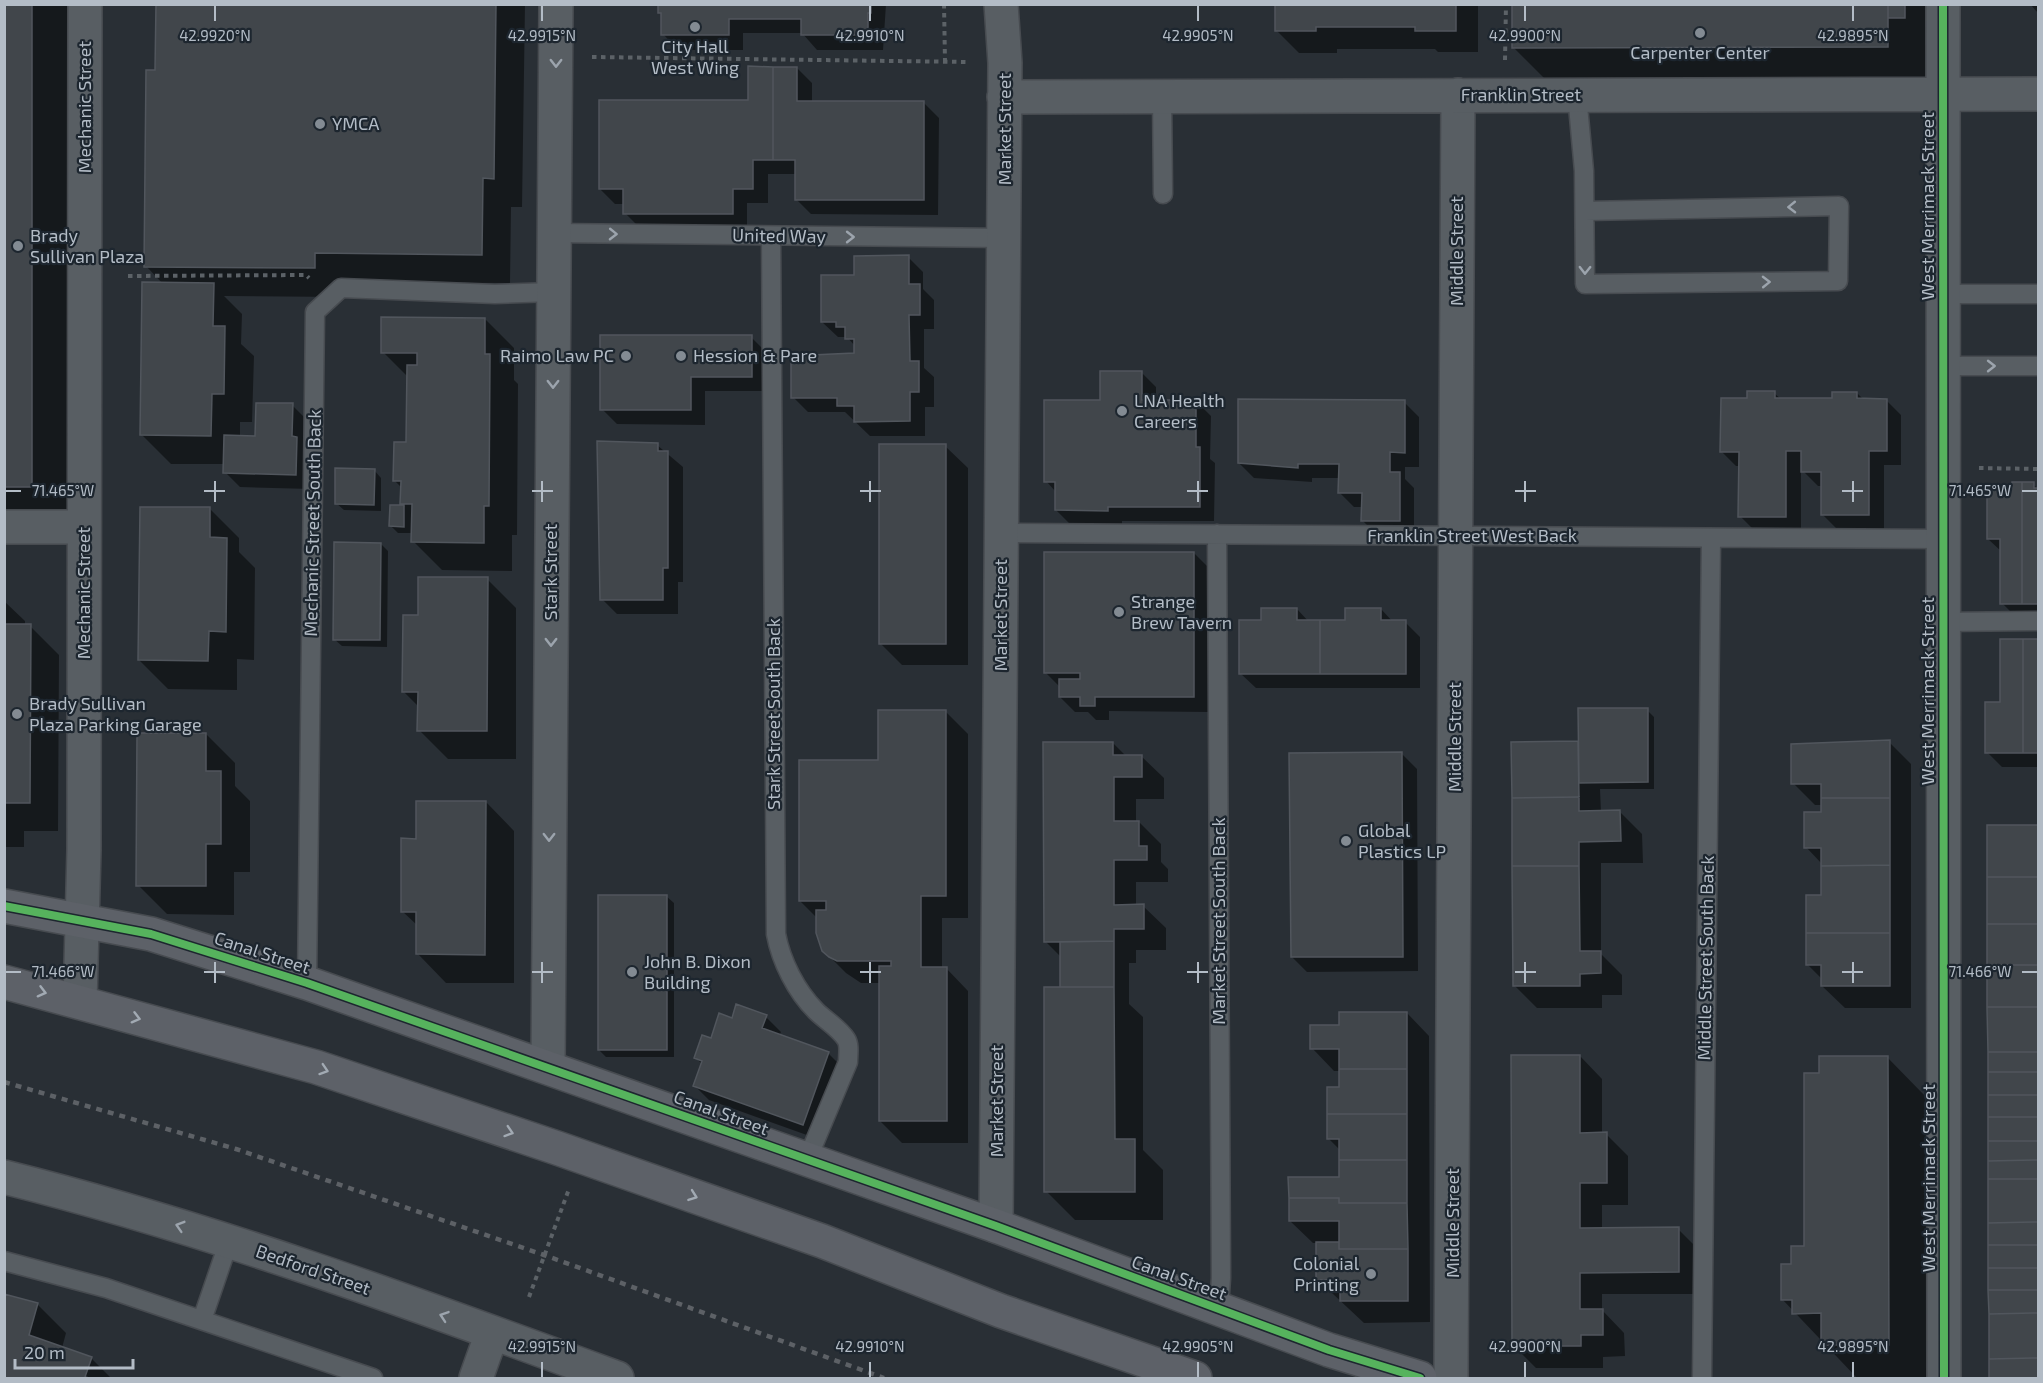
<svg xmlns="http://www.w3.org/2000/svg" width="2043" height="1383" font-family="'Exo 2',sans-serif">
	<style>
		.shadow { fill: #0007 }
		.building { fill: #41464b; stroke: #51565d; stroke-width: 1.5 }
		.lines { fill: none; stroke-linecap: round; stroke-linejoin: round }
		.lane-casing { stroke: #474b50; stroke-width: 21 }
		.street-casing { stroke: #474b50; stroke-width: 36 }
		.secondary-casing { stroke: #474b50; stroke-width: 36 }
		.path { stroke: #5c6267; stroke-width: 4; stroke-dasharray: 4.5 4.5; stroke-linecap: butt }
		.lane { stroke: #585e63; stroke-width: 18 }
		.street { stroke: #585e63; stroke-width: 33 }
		.secondary { stroke: #5d6168; stroke-width: 33 }
		.rail { stroke: #5d6166; stroke-width: 4.5; stroke-dasharray: 6 6; stroke-linecap: butt }
		.cycleway-casing { stroke: #1d262f; stroke-width: 11 }
		.cycleway { stroke: #56b35d; stroke-width: 8 }
		.oneway { stroke: #9ca4ad }
		.oneway2 { stroke: #a2aab3 }
		.ticks { fill: none; stroke: #b3bcc6; stroke-width: 2 }
		.poi-dot { fill: #838b93; stroke: #1d262f; stroke-width: 2 }
		.labels { text-anchor: middle; stroke-width: 4.5; stroke-linejoin: round; paint-order: stroke }
		.poi-label { font-size: 18px; fill: #b3bcc6; stroke: #1d262f; text-anchor: start }
		.street-label { font-size: 18px; fill: #b3bcc6; stroke: #1d262f }
		.ticks-label { font-size: 15px; text-anchor: middle; fill: #b3bcc6; stroke: #1d262f; stroke-width: 4.5; stroke-linejoin: round; paint-order: stroke }
	</style>
	<rect width="100%" height="100%" fill="#292f35"/>
	<path class="shadow" d="M4,4H89L90,545H4Z
		M157,4H525L522,207H511L510,283L343,282V297L224,296L242,314L241,344L254,356L252,422H240V437L256,438L292,405L307,420L311,489L240,487L225,472V464H171L142,435L163,284L146,266L157,71Z
		M660,4H886L883,50H817L802,33H743V50H678L663,34Z
		M1277,4H1478V52H1438L1435,49H1337V53H1299L1277,31Z
		M1513,4H1943V102L1569,103L1513,47Z
		M2030,4H2038V13Z
		M797,68L812,83V103H924L939,118L938,215L811,214L796,199V174H768V203H747V228H640L625,213V204H615L600,189L750,102Z
		M908,257L923,272V289L934,300V329H924V368L934,377V407H925V436H870L845,412H808L793,397L822,355H855V346L847,337H838L822,322L855,277Z
		M485,319L514,348V380L518,384L517,535H512V571L442,570L413,541V533H398L391,526V506L405,507L402,503V488L395,481L408,443V377L383,352Z
		M751,337L766,352V391H705V425L617,424L602,409Z
		M1141,372L1156,387V401H1196L1211,416L1210,459L1215,463L1214,521H1122V525H1071L1056,510V492L1046,481L1102,401Z
		M1774,393L1782,400H1833L1857,393L1864,400H1886L1901,415V465H1884V530L1837,529L1822,514V486H1818L1801,469V531H1755L1740,516V466H1736L1721,451L1749,400Z
		M1404,402L1419,417V467H1405V479L1414,488V535H1377L1362,520L1363,507H1354L1339,492L1340,478H1312V482L1254,478L1239,463Z
		M598,443L657,445L683,467V582H678V614H617L602,599Z
		M945,446L968,468V665H902L880,643Z
		M374,470L381,478V511L344,510L336,503Z
		M2033,484L2038,489V618H2017L2002,603V552L1988,539L2014,489Z
		M210,509L239,538V552L255,568L254,660L237,659V690L168,689L139,660Z
		M381,544L388,551L387,647L342,646L334,639Z
		M1194,553L1209,568L1208,712L1109,711V720H1096L1088,712H1075L1060,697V687L1045,672Z
		M487,579L516,608V759H448L419,730V707L404,692L420,616Z
		M4,601L25,621V626H30L59,655L58,831H24V847H4Z
		M1297,609L1309,622H1347L1381,609L1393,622H1405L1420,637V688H1256L1240,673L1263,622Z
		M2002,641H2038V767H2002L1987,752L2001,704Z
		M1647,710L1654,717V789H1600L1601,812H1620L1642,834L1643,863H1601V954L1622,975V995H1602V1008H1537L1514,985L1578,743L1580,745Z
		M945,711L968,734V918H942V968H946L968,991V1143H902L880,1121V983H861L846,973L823,950L817,918L800,901L879,762Z
		M206,734L235,763V786L250,801V872H234V915L167,914L138,885Z
		M1822,742H1889L1911,764V1008H1845L1822,986V979L1808,965L1822,897V864L1806,847L1822,814V805H1815L1793,783Z
		M1113,743L1126,756H1141L1164,778V799H1136V822H1139L1161,844V862L1168,869V882H1136V906H1143L1166,928V950H1136V963H1129V1004L1143,1017V1150L1163,1170V1220H1075L1046,1191L1062,989V958L1045,941Z
		M1402,754L1417,769L1418,971L1307,972L1292,957Z
		M486,802L514,831V983H446L418,954V926L402,911L418,840Z
		M2038,826V1378H1990L1989,827Z
		M666,896L674,903V1057H606L599,1050Z
		M1407,1013L1429,1036L1430,1322L1364,1323L1317,1279V1243H1313L1290,1221L1341,1178V1151L1328,1138L1341,1088L1340,1071H1334L1312,1048L1341,1026Z
		M766,1017L781,1032L779,1036L828,1053L843,1068L818,1139L709,1100L694,1085L702,1064L696,1058L733,1020Z
		M1580,1056L1602,1079V1134H1606L1628,1156V1205H1602V1229H1678L1700,1251V1294H1602V1310L1624,1333L1625,1356L1603,1357V1368H1536L1514,1346Z
		M1887,1057L1926,1097L1928,1378H1857L1782,1299L1806,1248L1821,1075Z
		M4,1296L37,1304L66,1333L62,1348L91,1358L111,1378H4Z"/>
	<path class="building" d="M4,4H32V487H4Z
		M156,4H496L494,179L483,178L482,255L315,253V268L144,267L146,70H155Z
		M658,4H871V13H868V35H801V19H729V35H661V13H658Z
		M1275,4H1456V31H1415V27H1316V31H1275Z
		M1512,4H1888V47L1512,48Z
		M1888,4H1905V18H1888Z
		M748,66L773,67V160H753V189H733V214H623V189H599V100H748Z
		M773,67H797V101H924V200H795V160H773Z
		M909,255V284H920V315H909L910,361H919V392H910V421L854,422V406H837V398H791V356L854,353V339H845V327H836V322H821V275H854V256Z
		M142,282L214,283L213,326H225L224,394H212L211,436L140,435Z
		M381,317L485,318V354H490L489,506H484V543L411,542L412,504H400L401,481H393L394,442H406L407,365H417V353H381Z
		M600,335H752V377H691V410H600Z
		M1100,371H1142V400H1196V447H1200V507H1108V511L1055,510V482H1044V400H1100Z
		M1747,391H1775V398H1832V392H1857V398L1887,399V451H1869V515H1821V472H1801V451H1786V517H1738L1739,452H1720L1721,398H1747Z
		M1238,399L1405,400V453L1390,452V472H1400V521H1361L1362,493H1338L1339,464H1298V468L1238,463Z
		M256,403H293L292,436L297,437L296,475L223,473L224,435L255,436Z
		M597,441L658,443V451H668V568H663V600H600Z
		M879,444H946V644H879Z
		M335,468L375,469L374,505L335,504Z
		M2012,482H2022V604H2000V539H1987V488H2012Z
		M2022,482H2034V488H2038V604H2022Z
		M390,505H404V527L389,526Z
		M140,507H210V537L227,538L226,632L209,631L208,661L138,660Z
		M334,542L381,543L380,640H333Z
		M1044,552H1194V697H1095V706H1080V697H1059V679H1080V673H1044Z
		M418,577H488L487,731H417L418,692H402L403,615H418Z
		M1261,608H1297V620H1320V674H1239V620H1261Z
		M1345,608H1381V620H1406V674H1320V620H1345Z
		M4,624H31L30,803H4Z
		M2000,639H2023V753H1985V702H2000Z
		M2023,639H2038V753H2023Z
		M1578,708H1648V782L1579,783Z
		M878,710H946V896H921V967H947V1121H879V966H891V961H837L829,957L822,951L816,933V910H826V901H799V760H878Z
		M137,733H206V771H221V844H206V886H136Z
		M1890,740V798H1821V784H1791V744Z
		M1578,741L1579,797L1512,798L1511,742Z
		M1043,742H1113V755H1142V777H1114V821H1139V846H1147V860H1114V905L1144,904V929H1114V941L1044,942Z
		M1402,752L1403,957H1291L1289,753Z
		M1579,797V811L1620,810L1621,841L1579,842V866H1512V798Z
		M1821,798H1890V865L1821,866V848H1804V812H1821Z
		M416,801H486L485,955L416,954V912H401V838L416,839Z
		M1987,825H2038V877H1987Z
		M1890,865V933H1806V895H1821V866Z
		M1512,866H1579L1580,951H1601V973L1580,974V986H1513Z
		M1987,877H2038V924H1987Z
		M598,895H667V1050H598Z
		M1987,924H2038V965H1987Z
		M1806,933H1890V986H1821V965H1806Z
		M1114,941V987H1060V942Z
		M1987,965H2038V1007H1987Z
		M1044,987H1114L1115,1139H1135V1192H1044Z
		M736,1004L767,1015L762,1028L829,1052L803,1125L693,1086L702,1061L694,1058L702,1035L711,1038L719,1013L732,1018Z
		M1987,1007H2038V1052H1988Z
		M1339,1012H1407V1069H1339V1049H1310V1025H1339Z
		M1988,1052H2038V1072H1988Z
		M1511,1055H1580V1133L1607,1132V1183H1580V1228L1679,1227V1272L1580,1273V1309H1603V1335H1581V1346H1512Z
		M1819,1056H1888L1889,1345H1821V1313L1792,1314V1300H1781V1264H1791V1246H1804V1073H1819Z
		M1339,1069H1407V1114H1327V1087H1339Z
		M1988,1072H2038V1095H1988Z
		M1988,1095H2038V1117H1988Z
		M1327,1114H1407V1160H1339V1139H1327Z
		M1988,1117H2038V1141H1988Z
		M1988,1141H2038V1160L1988,1161Z
		M1339,1160H1407V1203H1339V1198H1289L1288,1177H1339Z
		M2038,1160V1179H1988V1161Z
		M1988,1179H2038V1222L1988,1223Z
		M1289,1198H1339V1203H1407L1408,1249H1339V1221H1289Z
		M2038,1222V1245H1988V1223Z
		M1316,1242H1339V1249H1408V1301H1340V1280H1316Z
		M1988,1245H2038V1268H1988Z
		M1988,1268H2038V1290H1988Z
		M1988,1290H2038V1313L1989,1314Z
		M4,1294L38,1303L29,1335L92,1357L85,1377L89,1378H4Z
		M2038,1313V1358L1989,1359V1314Z
		M2038,1358V1378H1989V1359Z"/>
	<g class="lines">
		<defs>
			<path id="lane" d="M1577,95L1584,171L1585,284L1838,281L1839,206L1585,211
				M1162,96L1163,194
				M554,233L1004,238
				M771,236L776,934C781,961 796,991 816,1011C825,1020 839,1028 846,1039C850,1045 848,1055 848,1062L807,1160
				M1943,294H2038
				M1943,366H2038
				M1001,533L1943,539
				M1217,534L1221,1278L1219,1308
				M1943,622L2038,621
				M307,983L315,312L341,288L495,294L554,292
				M4,1261L106,1288L373,1378
				M202,1320L229,1241
				M1702,1378L1711,538"/>
			<path id="street" d="M1943,4L1944,1378
				M1004,97L2038,94
				M4,527H84
				M80,1002L84,850L85,4
				M548,1067L556,4
				M4,1177C213,1229 416,1304 617,1378
				M996,1226L1005,63L1001,4
				M476,1378L492,1333
				M1451,1378L1458,95"/>
			<path id="secondary" d="M4,906L151,934L307,983L996,1226L1329,1350L1420,1378
				M4,982L316,1067L557,1148L822,1241L1001,1311L1195,1378"/>
		</defs>
		<use href="#lane" class="lane-casing"/>
		<use href="#street" class="street-casing"/>
		<use href="#secondary" class="secondary-casing"/>
		<path class="path" d="M944,4L945,62
			M592,57L968,62
			M1505,60L1506,4
			M128,276L306,275L309,278
			M1979,468L2038,469
			M529,1297L569,1189"/>
		<use href="#lane" class="lane"/>
		<use href="#street" class="street"/>
		<use href="#secondary" class="secondary"/>
		<path class="rail" d="M4,1082L236,1149L544,1255L884,1378"/>
		<defs>
			<path id="cycleway" d="M1943,4L1944,1378
				M4,906L151,934L307,983L996,1226L1329,1350L1420,1378"/>
		</defs>
		<use href="#cycleway" class="cycleway-casing"/>
		<use href="#cycleway" class="cycleway"/>
	</g>
	<defs><path id="oneway-chevron" d="M-2-3.5L2.5 0L-2 3.5" fill="none" stroke-width="1.6" stroke-linecap="round" stroke-linejoin="round" transform="scale(1.5)"/></defs>
	<g class="oneway">
		<use href="#oneway-chevron" transform="translate(556 63) rotate(90)"/>
		<use href="#oneway-chevron" transform="translate(1792 207) rotate(179)"/>
		<use href="#oneway-chevron" transform="translate(613 234) rotate(1)"/>
		<use href="#oneway-chevron" transform="translate(850 237)"/>
		<use href="#oneway-chevron" transform="translate(1585 270) rotate(91)"/>
		<use href="#oneway-chevron" transform="translate(1766 282) rotate(-1)"/>
		<use href="#oneway-chevron" transform="translate(1991 366)"/>
		<use href="#oneway-chevron" transform="translate(553 384) rotate(90)"/>
		<use href="#oneway-chevron" transform="translate(551 642) rotate(90)"/>
		<use href="#oneway-chevron" transform="translate(549 837) rotate(90)"/>
		<use href="#oneway-chevron" transform="translate(180 1226) rotate(-163)"/>
		<use href="#oneway-chevron" transform="translate(444 1316) rotate(-161)"/>
	</g>
	<g class="oneway2">
		<use href="#oneway-chevron" transform="translate(42 992) rotate(15)"/>
		<use href="#oneway-chevron" transform="translate(136 1018) rotate(15)"/>
		<use href="#oneway-chevron" transform="translate(324 1070) rotate(18)"/>
		<use href="#oneway-chevron" transform="translate(509 1132) rotate(18)"/>
		<use href="#oneway-chevron" transform="translate(693 1196) rotate(20)"/>
	</g>
	<path class="ticks" d="M215,6V21M542,6V21M870,6V21M1198,6V21M1525,6V21M1853,6V21M215,481V502M542,481V502M870,481V502M1198,481V502M1525,481V502M1853,481V502M6,491H21M204,491H225M532,491H553M860,491H881M1187,491H1208M1515,491H1536M1842,491H1863M2022,491H2037M215,962V983M542,962V983M870,962V983M1198,962V983M1525,962V983M1853,962V983M6,972H21M204,972H225M532,972H553M860,972H881M1187,972H1208M1515,972H1536M1842,972H1863M2022,972H2037M542,1362V1377M870,1362V1377M1198,1362V1377M1525,1362V1377M1853,1362V1377"/>
	<g class="poi-dot">
		<circle cx="695" cy="27" r="6"/>
		<circle cx="1700" cy="33" r="6"/>
		<circle cx="320" cy="124" r="6"/>
		<circle cx="18" cy="246" r="6"/>
		<circle cx="626" cy="356" r="6"/>
		<circle cx="681" cy="356" r="6"/>
		<circle cx="1122" cy="411" r="6"/>
		<circle cx="1119" cy="612" r="6"/>
		<circle cx="17" cy="714" r="6"/>
		<circle cx="1346" cy="841" r="6"/>
		<circle cx="632" cy="972" r="6"/>
		<circle cx="1371" cy="1274" r="6"/>
	</g>
	<g class="labels">
		<g class="poi-label">
			<text x="695" y="53" text-anchor="middle">City Hall<tspan x="695" dy="21">West Wing</tspan></text>
			<text x="1700" y="59" text-anchor="middle">Carpenter Center</text>
			<text x="332" y="130">YMCA</text>
			<text x="30" y="242">Brady<tspan x="30" dy="21">Sullivan Plaza</tspan></text>
			<text x="614" y="362" text-anchor="end">Raimo Law PC</text>
			<text x="693" y="362">Hession &amp; Pare</text>
			<text x="1134" y="407">LNA Health<tspan x="1134" dy="21">Careers</tspan></text>
			<text x="1131" y="608">Strange<tspan x="1131" dy="21">Brew Tavern</tspan></text>
			<text x="29" y="710">Brady Sullivan<tspan x="29" dy="21">Plaza Parking Garage</tspan></text>
			<text x="1358" y="837">Global<tspan x="1358" dy="21">Plastics LP</tspan></text>
			<text x="644" y="968">John B. Dixon<tspan x="644" dy="21">Building</tspan></text>
			<text x="1359" y="1270" text-anchor="end">Colonial<tspan x="1359" dy="21">Printing</tspan></text>
		</g>
		<g class="street-label">
			<text x="1521" y="101">Franklin Street</text>
			<text transform="translate(85 107) rotate(-90)" y="6">Mechanic Street</text>
			<text transform="translate(1005 129) rotate(-90)" y="6">Market Street</text>
			<text transform="translate(1928 206) rotate(-90)" y="6">West Merrimack Street</text>
			<text transform="translate(779 236) rotate(1)" y="6">United Way</text>
			<text transform="translate(1457 251) rotate(-90)" y="6">Middle Street</text>
			<text transform="translate(313 523) rotate(-89)" y="6">Mechanic Street South Back</text>
			<text x="1472" y="542">Franklin Street West Back</text>
			<text transform="translate(551 572) rotate(-90)" y="6">Stark Street</text>
			<text transform="translate(84 593) rotate(-90)" y="6">Mechanic Street</text>
			<text transform="translate(1001 615) rotate(-90)" y="6">Market Street</text>
			<text transform="translate(1928 691) rotate(-90)" y="6">West Merrimack Street</text>
			<text transform="translate(774 714) rotate(-90)" y="6">Stark Street South Back</text>
			<text transform="translate(1455 737) rotate(-90)" y="6">Middle Street</text>
			<text transform="translate(1219 921) rotate(-90)" y="6">Market Street South Back</text>
			<text transform="translate(262 953) rotate(18)" y="6">Canal Street</text>
			<text transform="translate(1706 958) rotate(-89)" y="6">Middle Street South Back</text>
			<text transform="translate(997 1101) rotate(-90)" y="6">Market Street</text>
			<text transform="translate(721 1113) rotate(20)" y="6">Canal Street</text>
			<text transform="translate(1929 1178) rotate(-90)" y="6">West Merrimack Street</text>
			<text transform="translate(1453 1223) rotate(-90)" y="6">Middle Street</text>
			<text transform="translate(313 1270) rotate(19)" y="6">Bedford Street</text>
			<text transform="translate(1179 1278) rotate(20)" y="6">Canal Street</text>
		</g>
	</g>
	<g class="ticks-label">
		<text x="215" y="41">42.9920°N</text>
		<text x="542" y="41">42.9915°N</text>
		<text x="870" y="41">42.9910°N</text>
		<text x="1198" y="41">42.9905°N</text>
		<text x="1525" y="41">42.9900°N</text>
		<text x="1853" y="41">42.9895°N</text>
		<text x="1980" y="496">71.465°W</text>
		<text x="63" y="496">71.465°W</text>
		<text x="1980" y="977">71.466°W</text>
		<text x="63" y="977">71.466°W</text>
		<text x="542" y="1352">42.9915°N</text>
		<text x="870" y="1352">42.9910°N</text>
		<text x="1198" y="1352">42.9905°N</text>
		<text x="1525" y="1352">42.9900°N</text>
		<text x="1853" y="1352">42.9895°N</text>
	</g>
	<rect width="2043" height="1383" fill="none" stroke="#b3bcc6" stroke-width="12"/>
	<path d="M15 1359v9h118v-9" fill="none" stroke="#b3bcc6" stroke-width="3"/>
	<text x="24" y="1359" font-size="18" fill="#b3bcc6" stroke="#1d262f" stroke-width="4.5" paint-order="stroke">20 m</text>
</svg>
